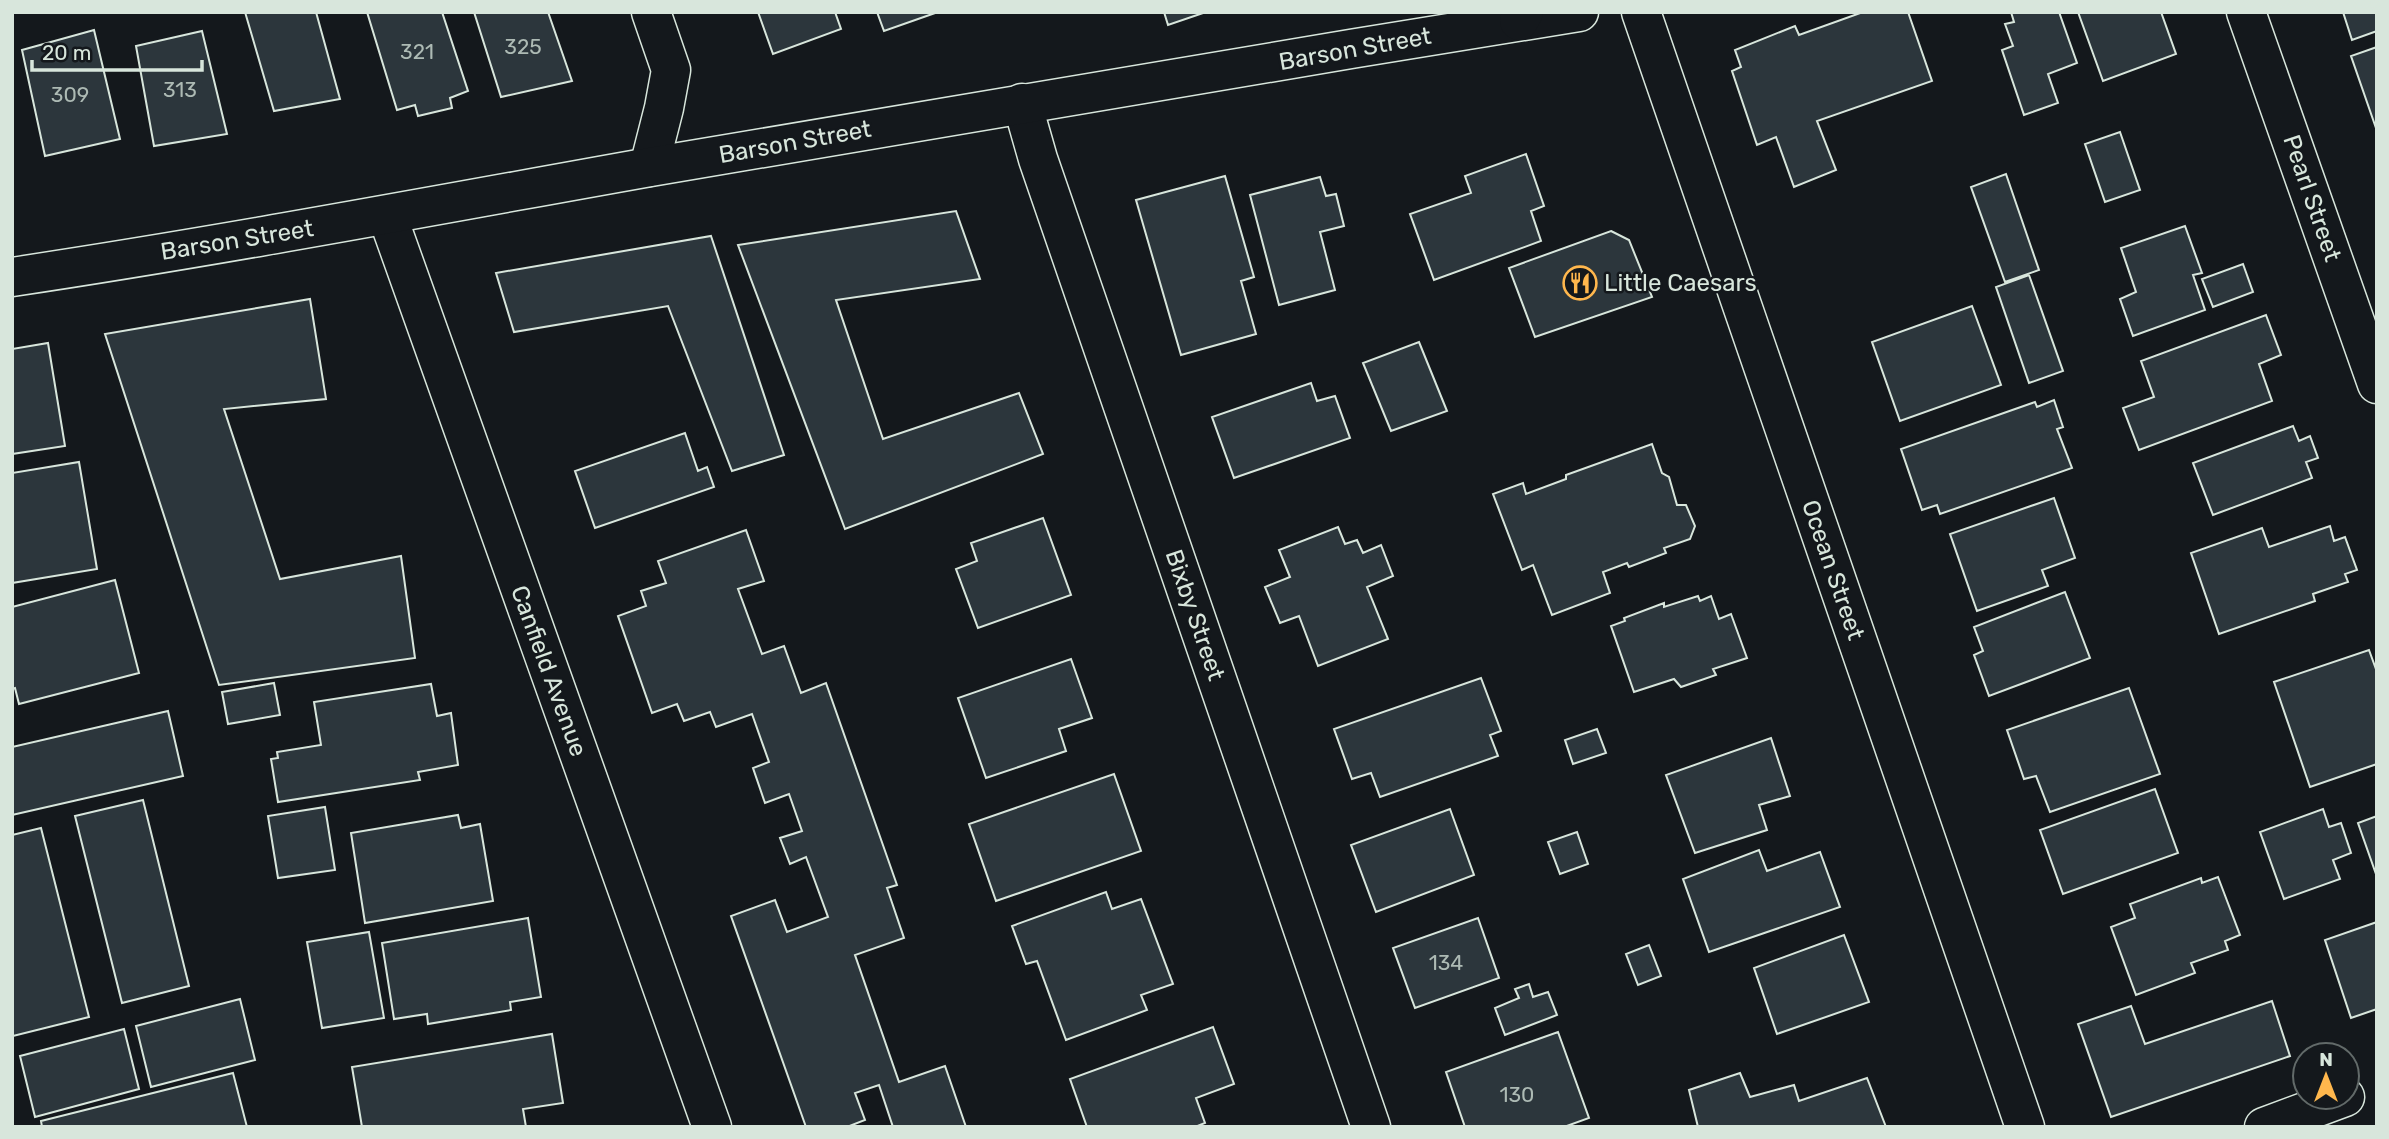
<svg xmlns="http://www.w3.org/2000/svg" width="2389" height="1139" font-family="Rubik,sans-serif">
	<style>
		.building { fill: #2c363c; stroke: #d8e6dc; stroke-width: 2 }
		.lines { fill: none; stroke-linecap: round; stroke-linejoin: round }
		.minor-casing { stroke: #d8e6dc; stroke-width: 41 }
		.tertiary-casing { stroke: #d8e6dc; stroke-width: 41 }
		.secondary-casing { stroke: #d8e6dc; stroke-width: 41 }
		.minor { stroke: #14181c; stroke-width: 38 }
		.tertiary { stroke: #14181c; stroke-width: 38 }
		.secondary { stroke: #14181c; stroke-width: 38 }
		.labels { text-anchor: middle; stroke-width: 5; stroke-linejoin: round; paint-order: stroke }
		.number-label { font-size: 21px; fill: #adbab4 }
		.street-label { font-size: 24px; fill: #d8e6dc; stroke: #14181c }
		.poi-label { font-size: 24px; fill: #d8e6dc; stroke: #14181c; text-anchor: start }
	</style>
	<rect width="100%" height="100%" fill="#14181c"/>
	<path class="building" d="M245,12H316L340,99L274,111Z
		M367,12H442L468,91L450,98L452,108L418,116L415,105L397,110Z
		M474,12H548L572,81L501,97Z
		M758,12H835L841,29L773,54Z
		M877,12H938L884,31Z
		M1164,12H1206L1168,25Z
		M1863,12H1908L1932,81L1817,121L1836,170L1794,187L1776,137L1757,145L1732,71L1741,67L1735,50L1795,26L1799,35Z
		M2011,12H2059L2077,63L2048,74L2058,103L2024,115L2002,50L2013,46L2005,24L2014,22Z
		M2078,12H2161L2176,54L2103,81Z
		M2343,12H2377V31L2352,40Z
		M94,30L120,139L45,156L22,50Z
		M202,31L227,134L154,146L136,46Z
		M2377,47V131L2351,56Z
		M2120,132L2140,190L2105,202L2085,144Z
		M1526,154L1544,206L1531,211L1541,241L1434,280L1410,214L1471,193L1465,176Z
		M2006,174L2039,270L2005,282L1971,187Z
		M1225,176L1254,277L1241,281L1256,334L1181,355L1136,200Z
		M1320,177L1326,196L1336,194L1344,226L1320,232L1335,290L1279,305L1250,195Z
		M956,211L980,279L836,300L883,439L1019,393L1043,454L845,529L738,245Z
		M2185,226L2202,273L2193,275L2205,310L2133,336L2120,299L2136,292L2121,248Z
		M1611,231L1629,240L1652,297L1535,337L1509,268Z
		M711,236L784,455L732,471L668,306L514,332L496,273Z
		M2243,264L2253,292L2213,307L2202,279Z
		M2029,275L2063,371L2029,383L1996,287Z
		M310,299L326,399L224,409L280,579L401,556L415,658L219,685L105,334Z
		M1972,306L2001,385L1900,421L1872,342Z
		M2266,315L2281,355L2259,364L2272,401L2139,450L2123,408L2154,397L2141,361Z
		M1419,342L1447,411L1391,431L1363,363Z
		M48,343L65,446L12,454V349Z
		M1311,383L1317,401L1335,396L1350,438L1234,478L1212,417Z
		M2054,400L2063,427L2057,429L2072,468L1940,514L1937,505L1922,510L1901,449L2035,402L2037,407Z
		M2293,426L2299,441L2310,436L2318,458L2306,462L2312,478L2213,515L2193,463Z
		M685,433L698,471L707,467L714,487L595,528L575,471Z
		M1652,444L1662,473L1669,477L1677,505H1686L1695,526L1690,539L1664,548L1666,553L1629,567L1627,563L1603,572L1610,593L1552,615L1533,565L1522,570L1493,494L1523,483L1526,494L1566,479V475Z
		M79,462L97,569L12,583V473Z
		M2054,498L2075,558L2042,570L2048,586L1977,611L1950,534Z
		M1043,518L1071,595L978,628L956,569L977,561L971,543Z
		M2330,526L2334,541L2345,537L2357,570L2345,574L2348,582L2313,594L2315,601L2219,634L2191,553L2262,528L2269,547Z
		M1338,527L1345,544L1357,540L1363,553L1381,545L1393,576L1367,587L1388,639L1318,666L1299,616L1280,623L1265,587L1290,577L1279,550Z
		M746,530L764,581L738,589L762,654L784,646L801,693L826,683L897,885L887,888L904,938L855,955L899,1082L945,1066L966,1127H893L879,1085L855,1093L865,1120L847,1127H806L731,916L775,900L787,932L828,917L806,857L790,864L780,838L802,831L789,794L765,803L753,768L769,762L752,714L716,727L710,712L684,721L677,704L652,713L618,616L646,606L641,591L666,583L658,561Z
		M115,580L139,673L19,704L15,688L12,689V607Z
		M2065,592L2090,658L1989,696L1974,655L1983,651L1974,627Z
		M1698,596L1700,601L1711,596L1719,619L1731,614L1747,658L1713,669L1716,675L1681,687L1674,679L1634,692L1611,626L1625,621L1624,618L1664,603V607Z
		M2369,650L2377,672V764L2310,787L2274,682Z
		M1071,659L1092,718L1059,729L1066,751L986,778L958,698Z
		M1481,678L1501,731L1490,735L1498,756L1380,797L1371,773L1352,779L1334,729Z
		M274,683L280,715L228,724L222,692Z
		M431,684L437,716L451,713L458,765L418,772L420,780L278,802L271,759L278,758L277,752L321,745L314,702Z
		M2129,688L2160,774L2050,812L2036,776L2024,779L2007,730Z
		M168,711L183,776L12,815V747Z
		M1597,729L1606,753L1573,764L1565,740Z
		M1771,738L1790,796L1759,805L1767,830L1695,853L1666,775Z
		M1114,774L1141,851L996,901L969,824Z
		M2155,789L2178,853L2063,894L2040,830Z
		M143,800L189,986L122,1003L75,816Z
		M325,807L335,870L278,878L268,816Z
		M1450,809L1474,875L1376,912L1351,845Z
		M2323,809L2329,827L2341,823L2351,853L2333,860L2340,879L2284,899L2260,832Z
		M458,815L461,828L480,824L493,901L365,923L351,833Z
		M2377,816V877L2358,823Z
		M41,828L89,1017L13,1036L12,835Z
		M1577,832L1588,864L1560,874L1548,842Z
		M1759,850L1767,871L1820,852L1840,907L1709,952L1683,879Z
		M2218,877L2240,935L2225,941L2228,950L2191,963L2195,973L2136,995L2111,927L2135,918L2130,904L2201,878L2202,883Z
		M1106,892L1112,909L1141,899L1173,984L1141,995L1147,1010L1066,1040L1037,961L1026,964L1012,926Z
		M528,918L541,997L510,1002L511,1010L428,1024L427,1014L394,1019L382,943Z
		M1478,918L1499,978L1415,1008L1393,948Z
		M2377,922V1009L2351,1018L2325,940Z
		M369,932L384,1018L322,1028L307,942Z
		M1844,935L1869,1002L1777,1034L1754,968Z
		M1649,945L1661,976L1638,985L1626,954Z
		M1529,984L1533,997L1548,992L1557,1015L1505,1035L1495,1008L1519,998L1515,989Z
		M240,999L255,1060L151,1087L136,1026Z
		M2272,1001L2290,1056L2111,1117L2078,1024L2131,1006L2145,1044Z
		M1213,1027L1234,1084L1196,1098L1205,1123L1195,1127H1087L1070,1079Z
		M124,1029L139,1089L35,1117L20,1056Z
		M1558,1032L1589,1118L1564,1127H1465L1446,1072Z
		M552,1034L563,1103L523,1109L526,1127H362L352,1067Z
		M233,1073L247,1127H42L41,1121Z
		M1740,1073L1750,1097L1794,1085L1799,1101L1867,1078L1886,1127H1698L1689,1090Z"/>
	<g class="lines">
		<defs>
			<path id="minor" d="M2246,12L2377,384
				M1022,103L1038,159L1371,1127
				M649,167L664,108L671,70L651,12
				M387,215L712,1127
				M2264,1127L2345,1097"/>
			<path id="tertiary" d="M12,277C225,245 437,205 650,167C959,113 1269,62 1579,12"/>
			<path id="secondary" d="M1641,12L2025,1127
				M1519,21L1524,12"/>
		</defs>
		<use href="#minor" class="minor-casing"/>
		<use href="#tertiary" class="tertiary-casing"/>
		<use href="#secondary" class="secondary-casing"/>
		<use href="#minor" class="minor"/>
		<use href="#tertiary" class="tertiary"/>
		<use href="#secondary" class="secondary"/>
	</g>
	<defs>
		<symbol id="restaurant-ring" viewBox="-11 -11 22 22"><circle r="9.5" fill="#14181c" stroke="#ffb74d" stroke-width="1.5"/><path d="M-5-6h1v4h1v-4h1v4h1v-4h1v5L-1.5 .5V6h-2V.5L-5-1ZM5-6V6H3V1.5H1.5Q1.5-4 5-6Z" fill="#ffb74d"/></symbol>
	</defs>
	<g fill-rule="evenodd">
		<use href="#restaurant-ring" x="1561" y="264" width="38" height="38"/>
	</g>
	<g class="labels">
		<g class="number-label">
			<text x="523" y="54">325</text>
			<text x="417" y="59">321</text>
			<text x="180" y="97">313</text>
			<text x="70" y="102">309</text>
			<text x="1446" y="970">134</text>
			<text x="1517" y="1102">130</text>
		</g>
		<g class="street-label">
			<text transform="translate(1355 49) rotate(-10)" y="8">Barson Street</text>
			<text transform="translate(795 142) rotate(-10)" y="8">Barson Street</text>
			<text transform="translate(2312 198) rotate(71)" y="8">Pearl Street</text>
			<text transform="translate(237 240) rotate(-9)" y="8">Barson Street</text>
			<text transform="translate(1833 570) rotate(71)" y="8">Ocean Street</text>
			<text transform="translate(1195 615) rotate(71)" y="8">Bixby Street</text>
			<text transform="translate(549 671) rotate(70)" y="8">Canfield Avenue</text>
		</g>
		<g class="poi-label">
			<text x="1604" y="291">Little Caesars</text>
		</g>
	</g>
	<rect width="2389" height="1139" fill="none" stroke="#d8e6dc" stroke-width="28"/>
	<g transform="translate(2326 1076)"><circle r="33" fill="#14181c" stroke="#626a69" stroke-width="2"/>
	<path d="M0-5L12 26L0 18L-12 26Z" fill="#ffb74d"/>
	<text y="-10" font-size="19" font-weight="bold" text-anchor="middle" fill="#d8e6dc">N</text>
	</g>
	<path d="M32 60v10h170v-10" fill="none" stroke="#d8e6dc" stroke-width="3.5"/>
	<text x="42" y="60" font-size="21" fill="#d8e6dc" stroke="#14181c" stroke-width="5" paint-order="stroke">20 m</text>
</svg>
